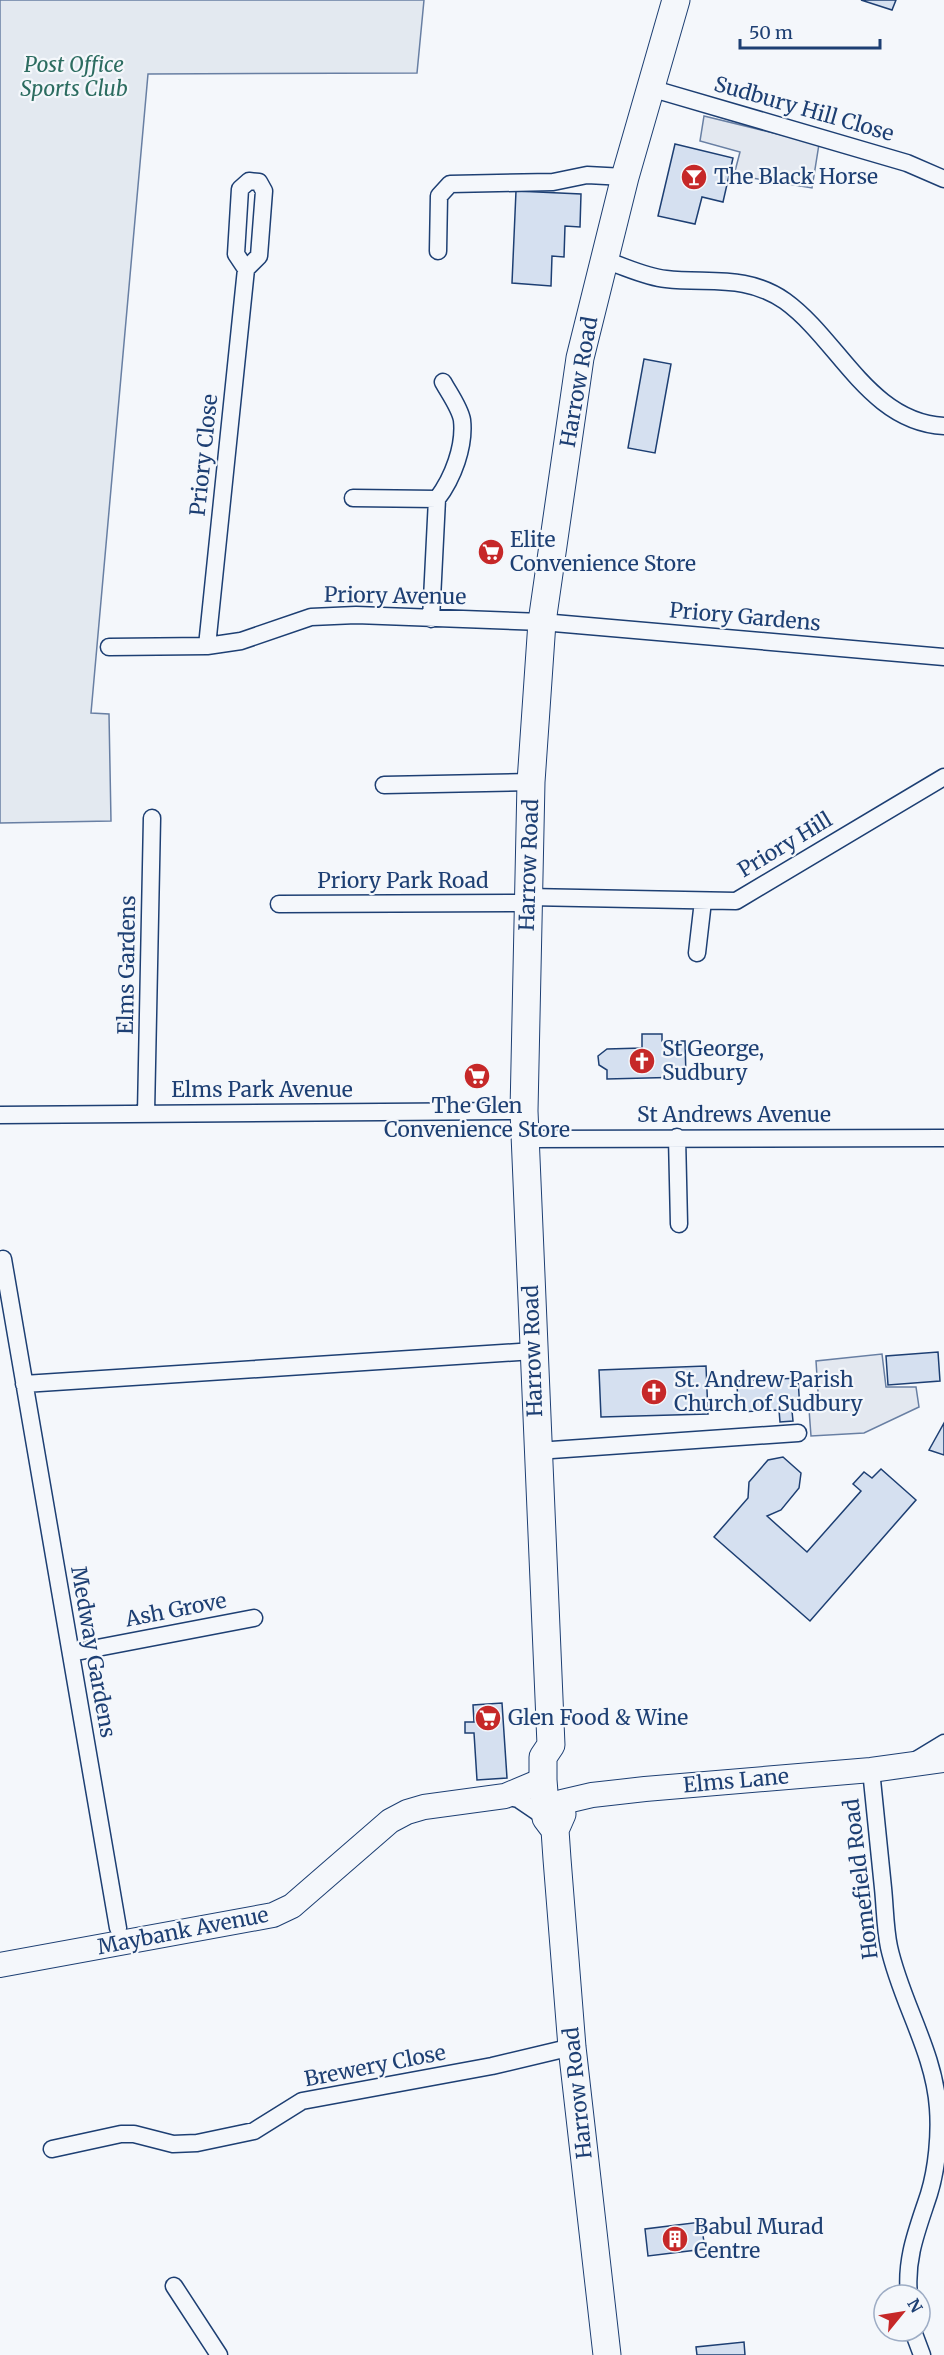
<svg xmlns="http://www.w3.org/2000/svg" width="944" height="2355" font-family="Merriweather,serif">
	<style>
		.green { fill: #e3e9f0; stroke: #687fa3; stroke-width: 1.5 }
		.parking { fill: #e3e8f0; stroke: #687fa3; stroke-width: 1.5 }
		.building { fill: #d5e0f0; stroke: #1d3f73; stroke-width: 1.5 }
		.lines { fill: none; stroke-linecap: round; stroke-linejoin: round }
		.street-casing { stroke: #1d3f73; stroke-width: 19 }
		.secondary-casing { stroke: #1d3f73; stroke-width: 26 }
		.primary-casing { stroke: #1d3f73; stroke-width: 29 }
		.street { stroke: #f4f7fb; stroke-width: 16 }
		.secondary { stroke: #f4f7fb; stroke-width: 24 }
		.primary { stroke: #f4f7fb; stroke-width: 27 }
		.labels { text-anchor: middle; stroke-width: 4.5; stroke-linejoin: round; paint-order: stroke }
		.park-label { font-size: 21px; font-style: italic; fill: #2c6c60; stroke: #f4f7fb }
		.street-label { font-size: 21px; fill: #1d3f73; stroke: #f4f7fb }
		.poi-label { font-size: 21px; fill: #1d3f73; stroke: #f4f7fb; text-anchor: start }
	</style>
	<rect width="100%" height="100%" fill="#f4f7fb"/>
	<path class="green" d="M0,0H424L417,73L148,74L91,713L109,714L111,821L0,823Z"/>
	<path class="parking" d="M704,116L819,144L812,188L734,175L740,152L700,141Z
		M882,1354L886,1387H916L919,1407L864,1433L811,1436L809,1409L819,1407L816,1361Z"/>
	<path class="building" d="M861,0H896L892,10Z
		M675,144L733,158L723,202L702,197L695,224L658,216Z
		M516,191L581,194L580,227L565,226L564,257L552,256L551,286L512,283Z
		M644,359L671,364L655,453L628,448Z
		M642,1034H662V1041H685L686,1077L607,1079V1070L599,1065L598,1056L607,1049L642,1048Z
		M938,1352L940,1381L888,1385L886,1356Z
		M706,1366L708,1414L601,1417L599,1370Z
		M798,1378L800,1411H792L793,1421L780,1422L779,1410L738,1412L737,1381Z
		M944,1423V1455L929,1450Z
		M783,1457L801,1473L799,1488L781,1510L767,1516L807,1552L861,1491L853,1484L864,1472L872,1478L881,1469L916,1500L810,1621L714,1537L748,1498L749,1482L768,1460Z
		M502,1703L507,1778L477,1780L474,1733H465V1722H474L473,1705Z
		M701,2222L705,2249L648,2256L645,2229Z
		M744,2342L745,2355H697L696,2347Z"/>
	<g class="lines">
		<defs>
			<path id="street" d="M650,88L907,163L944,179
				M438,251L439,196L450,184L553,182L587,175L625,177
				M604,260C624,266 645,277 666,279C709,284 746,274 785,301C839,340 869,422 944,426
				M353,498L437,499L431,619
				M437,499C453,478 465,446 462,420C460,408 449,393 443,382
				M207,646L246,269L236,254L240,189L249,181L259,182L264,191L259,256L246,269
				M109,647L207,646L241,641L311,617L356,615L542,622L944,657
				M384,785L531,782
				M528,897L736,901L944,777
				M279,904L527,903
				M697,953L703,901
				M146,1113L152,818
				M0,1115L524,1111
				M677,1137L679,1224
				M525,1139L944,1138
				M3,1259L118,1928
				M24,1384L534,1351
				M537,1451L798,1433
				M71,1653L254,1618
				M916,1760L944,1743
				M871,1770C875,1809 879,1849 883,1888C885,1907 885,1928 889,1947C901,2002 934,2051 938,2108C940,2134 937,2168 929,2194C918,2228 905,2258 909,2295
				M505,1796L518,1799L546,1818
				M52,2149L121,2134H134L173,2144L197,2143L254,2131L302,2101L492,2066L572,2047
				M174,2286L219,2355
				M913,2331L922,2355"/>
			<path id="secondary" d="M562,1802L592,1795L645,1789L871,1770L944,1760
				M0,1965L273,1915L292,1906L390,1821L407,1812L424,1807L505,1796L543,1780"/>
			<path id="primary" d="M562,1814L555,1830L557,1859L572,2047L607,2355
				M555,1830L546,1818L543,1780V1757L551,1745L524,1111L531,782L542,622L580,358L625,177L676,0"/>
		</defs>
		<use href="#street" class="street-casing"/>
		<use href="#secondary" class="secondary-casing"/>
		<use href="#primary" class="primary-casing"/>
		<use href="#street" class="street"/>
		<use href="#secondary" class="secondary"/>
		<use href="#primary" class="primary"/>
	</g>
	<defs>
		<symbol id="bar-disc" viewBox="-11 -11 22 22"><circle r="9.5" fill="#c62828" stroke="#f4f7fb"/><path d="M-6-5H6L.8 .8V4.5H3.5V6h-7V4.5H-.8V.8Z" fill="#fff"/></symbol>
		<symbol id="supermarket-disc" viewBox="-11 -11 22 22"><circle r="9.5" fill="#c62828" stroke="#f4f7fb"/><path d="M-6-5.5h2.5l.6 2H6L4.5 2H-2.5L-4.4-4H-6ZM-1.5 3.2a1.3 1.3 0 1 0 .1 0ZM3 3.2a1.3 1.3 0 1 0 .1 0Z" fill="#fff"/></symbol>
		<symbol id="church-disc" viewBox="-11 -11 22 22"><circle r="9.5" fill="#c62828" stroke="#f4f7fb"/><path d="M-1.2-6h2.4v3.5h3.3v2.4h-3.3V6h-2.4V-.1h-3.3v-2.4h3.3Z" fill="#fff"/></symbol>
		<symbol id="building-disc" viewBox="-11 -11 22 22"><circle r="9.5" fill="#c62828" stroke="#f4f7fb"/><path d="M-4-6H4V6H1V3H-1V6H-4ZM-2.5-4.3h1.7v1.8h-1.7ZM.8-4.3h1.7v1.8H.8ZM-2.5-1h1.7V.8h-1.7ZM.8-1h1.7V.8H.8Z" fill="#fff"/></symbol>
	</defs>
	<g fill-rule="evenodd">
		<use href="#bar-disc" x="679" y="162" width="30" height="30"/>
		<use href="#supermarket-disc" x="476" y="537" width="30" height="30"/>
		<use href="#church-disc" x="627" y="1046" width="30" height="30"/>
		<use href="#supermarket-disc" x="462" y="1061" width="30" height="30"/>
		<use href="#church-disc" x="639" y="1377" width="30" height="30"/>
		<use href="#supermarket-disc" x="473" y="1703" width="30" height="30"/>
		<use href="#building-disc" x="660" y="2224" width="30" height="30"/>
	</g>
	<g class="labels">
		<g class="park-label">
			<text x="74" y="72">Post Office<tspan x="74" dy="24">Sports Club</tspan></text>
		</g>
		<g class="street-label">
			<text transform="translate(804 109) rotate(16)" y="7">Sudbury Hill Close</text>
			<text transform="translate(579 382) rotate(-80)" y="7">Harrow Road</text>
			<text transform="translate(204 455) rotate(-84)" y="7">Priory Close</text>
			<text transform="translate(395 596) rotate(1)" y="7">Priory Avenue</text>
			<text transform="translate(745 617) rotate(5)" y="7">Priory Gardens</text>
			<text transform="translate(785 845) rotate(-31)" y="7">Priory Hill</text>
			<text transform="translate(529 865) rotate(-88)" y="7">Harrow Road</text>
			<text x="403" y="888">Priory Park Road</text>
			<text transform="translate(127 965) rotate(-89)" y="7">Elms Gardens</text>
			<text x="262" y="1097">Elms Park Avenue</text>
			<text x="734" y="1122">St Andrews Avenue</text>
			<text transform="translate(533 1351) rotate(-92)" y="7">Harrow Road</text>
			<text transform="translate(176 1610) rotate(-11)" y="7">Ash Grove</text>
			<text transform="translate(93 1652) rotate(80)" y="7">Medway Gardens</text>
			<text transform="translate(736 1781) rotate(-5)" y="7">Elms Lane</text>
			<text transform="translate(861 1879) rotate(-97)" y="7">Homefield Road</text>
			<text transform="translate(183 1931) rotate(-11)" y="7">Maybank Avenue</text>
			<text transform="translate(375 2066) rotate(-11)" y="7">Brewery Close</text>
			<text transform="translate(578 2093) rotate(-96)" y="7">Harrow Road</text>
		</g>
		<g class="poi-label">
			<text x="714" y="184">The Black Horse</text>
			<text x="510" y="547">Elite<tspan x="510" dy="24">Convenience Store</tspan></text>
			<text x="662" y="1056">St George,<tspan x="662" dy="24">Sudbury</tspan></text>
			<text x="477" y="1113" text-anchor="middle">The Glen<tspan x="477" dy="24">Convenience Store</tspan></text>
			<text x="674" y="1387">St. Andrew Parish<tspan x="674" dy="24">Church of Sudbury</tspan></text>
			<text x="508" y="1725">Glen Food &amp; Wine</text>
			<text x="694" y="2234">Babul Murad<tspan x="694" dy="24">Centre</tspan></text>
		</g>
	</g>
	<g transform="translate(902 2313) rotate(60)"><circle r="28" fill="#f4f7fb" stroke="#9eadc5" stroke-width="1.5"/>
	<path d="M0-4.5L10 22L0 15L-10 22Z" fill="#c62828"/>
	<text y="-9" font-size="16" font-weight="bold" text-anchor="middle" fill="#1d3f73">N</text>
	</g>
	<path d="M740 39v9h140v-9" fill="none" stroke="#1d3f73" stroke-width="3"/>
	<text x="749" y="39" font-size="18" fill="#1d3f73" stroke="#f4f7fb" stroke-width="4.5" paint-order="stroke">50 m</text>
</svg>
